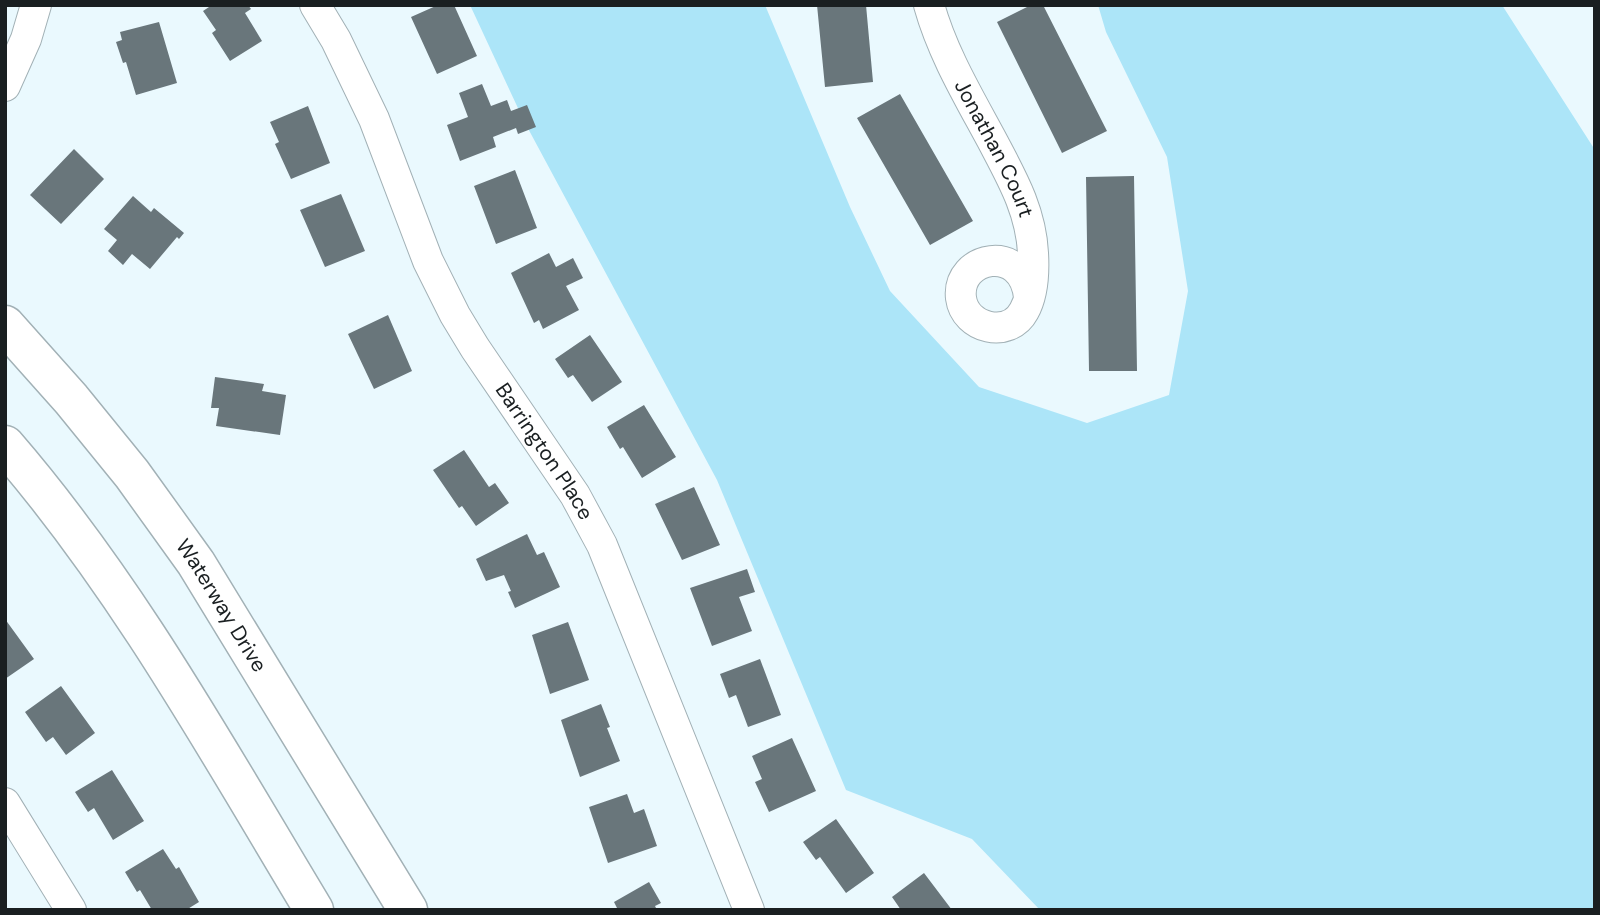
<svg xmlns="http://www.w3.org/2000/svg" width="1600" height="915" font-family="'DM Sans',sans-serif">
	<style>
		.green { fill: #ace5f8 }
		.building { fill: #69767b }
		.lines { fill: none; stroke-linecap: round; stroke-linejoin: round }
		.minor-casing { stroke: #a2b1b6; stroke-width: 32 }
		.major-casing { stroke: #a2b1b6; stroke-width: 41 }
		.minor { stroke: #fff; stroke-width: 30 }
		.major { stroke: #fff; stroke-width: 38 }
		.labels { text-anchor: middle; stroke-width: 5; stroke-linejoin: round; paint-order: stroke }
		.street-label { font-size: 21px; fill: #1a1f21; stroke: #fff }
	</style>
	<rect width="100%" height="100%" fill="#eaf9fe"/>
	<path class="green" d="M470,5H765L850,207L890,291L979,387L1087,423L1169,395L1188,291L1167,157L1106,32L1098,5H1502L1595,150V910H1040L972,839L846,790L717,480L524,121Z"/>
	<path class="building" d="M212,5H248L251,9L245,13L262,41L230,61L212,33L216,30L203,11Z
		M438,5H454L477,56L437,74L411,17Z
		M817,5H866L873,82L825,87Z
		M1031,5H1043L1107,131L1062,153L997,22Z
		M159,22L177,83L136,95L126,62L123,63L116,42L122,40L120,32Z
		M482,84L491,106L507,100L511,111L527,105L536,127L518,134L516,128L493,137L496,147L460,161L447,125L468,117L459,93Z
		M900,94L973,221L930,245L857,118Z
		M308,106L330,163L291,179L275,144L279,142L270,122Z
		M74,149L104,179L61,224L30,195Z
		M515,170L537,228L496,244L474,186Z
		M1134,176L1137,371H1089L1086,177Z
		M341,194L365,251L325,267L300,210Z
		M133,196L151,212L154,208L184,233L179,239L177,237L150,269L132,254L123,265L108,251L117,240L104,229Z
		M549,253L556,267L573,258L583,278L566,286L579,310L543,329L539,320L534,323L511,273Z
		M388,315L412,371L374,389L348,334Z
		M590,335L622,382L592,402L573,375L568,378L555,359Z
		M215,377L264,384L262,391L286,395L280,435L216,426L219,408H211Z
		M644,405L676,457L642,478L623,447L620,449L607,427Z
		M464,450L489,487L495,483L509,503L476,526L462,506L459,508L433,470Z
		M694,487L720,545L682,560L655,504Z
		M527,534L537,555L544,552L560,587L515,608L508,592L511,591L504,575L486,581L476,559Z
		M747,569L755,592L739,597L752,631L712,646L690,588Z
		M5,619L34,659L5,679Z
		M568,622L589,680L550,694L532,635Z
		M760,659L781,715L748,727L736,695L729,698L720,674Z
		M61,686L95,733L66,755L53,737L46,742L25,712Z
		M601,704L610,727L607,728L620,761L580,777L561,720Z
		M792,738L816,791L769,812L755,782L762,779L752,756Z
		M112,770L144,821L113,840L94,808L88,812L75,792Z
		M627,794L634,813L644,809L657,846L608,863L589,807Z
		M836,819L874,873L846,893L820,857L816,860L803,842Z
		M163,849L176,869L179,867L199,902L186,910H152L140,890L137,892L125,872Z
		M924,873L952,910H901L892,897Z
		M649,882L661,903L655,906L657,910H618L614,902Z"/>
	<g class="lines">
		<defs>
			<g id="minor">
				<path id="s1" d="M315,5L336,40L374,119L428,261L455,315L475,348L575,495L602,545L749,910"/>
				<path id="s2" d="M929,5C943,55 970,99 994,144C1013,180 1031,212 1033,253C1034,270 1033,295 1024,311C1009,339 965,329 961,298C956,256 1023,242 1029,297"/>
				<path d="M5,86L26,39L36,5"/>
				<path d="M5,803L71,910"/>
			</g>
			<g id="major">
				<path id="s3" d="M5,325L71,399L132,474L196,563L408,910"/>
				<path d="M5,445C127,586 218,751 314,910"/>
			</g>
		</defs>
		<use href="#minor" class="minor-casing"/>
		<use href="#major" class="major-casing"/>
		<use href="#minor" class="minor"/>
		<use href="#major" class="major"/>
	</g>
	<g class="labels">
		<g class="street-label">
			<text dy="7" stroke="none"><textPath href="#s2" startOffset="158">Jonathan Court</textPath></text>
			<text dy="7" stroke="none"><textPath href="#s1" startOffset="504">Barrington Place</textPath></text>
			<text dy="7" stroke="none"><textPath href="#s3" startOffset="355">Waterway Drive</textPath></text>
		</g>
	</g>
	<rect width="1600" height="915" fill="none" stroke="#1a1f21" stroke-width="14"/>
</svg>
